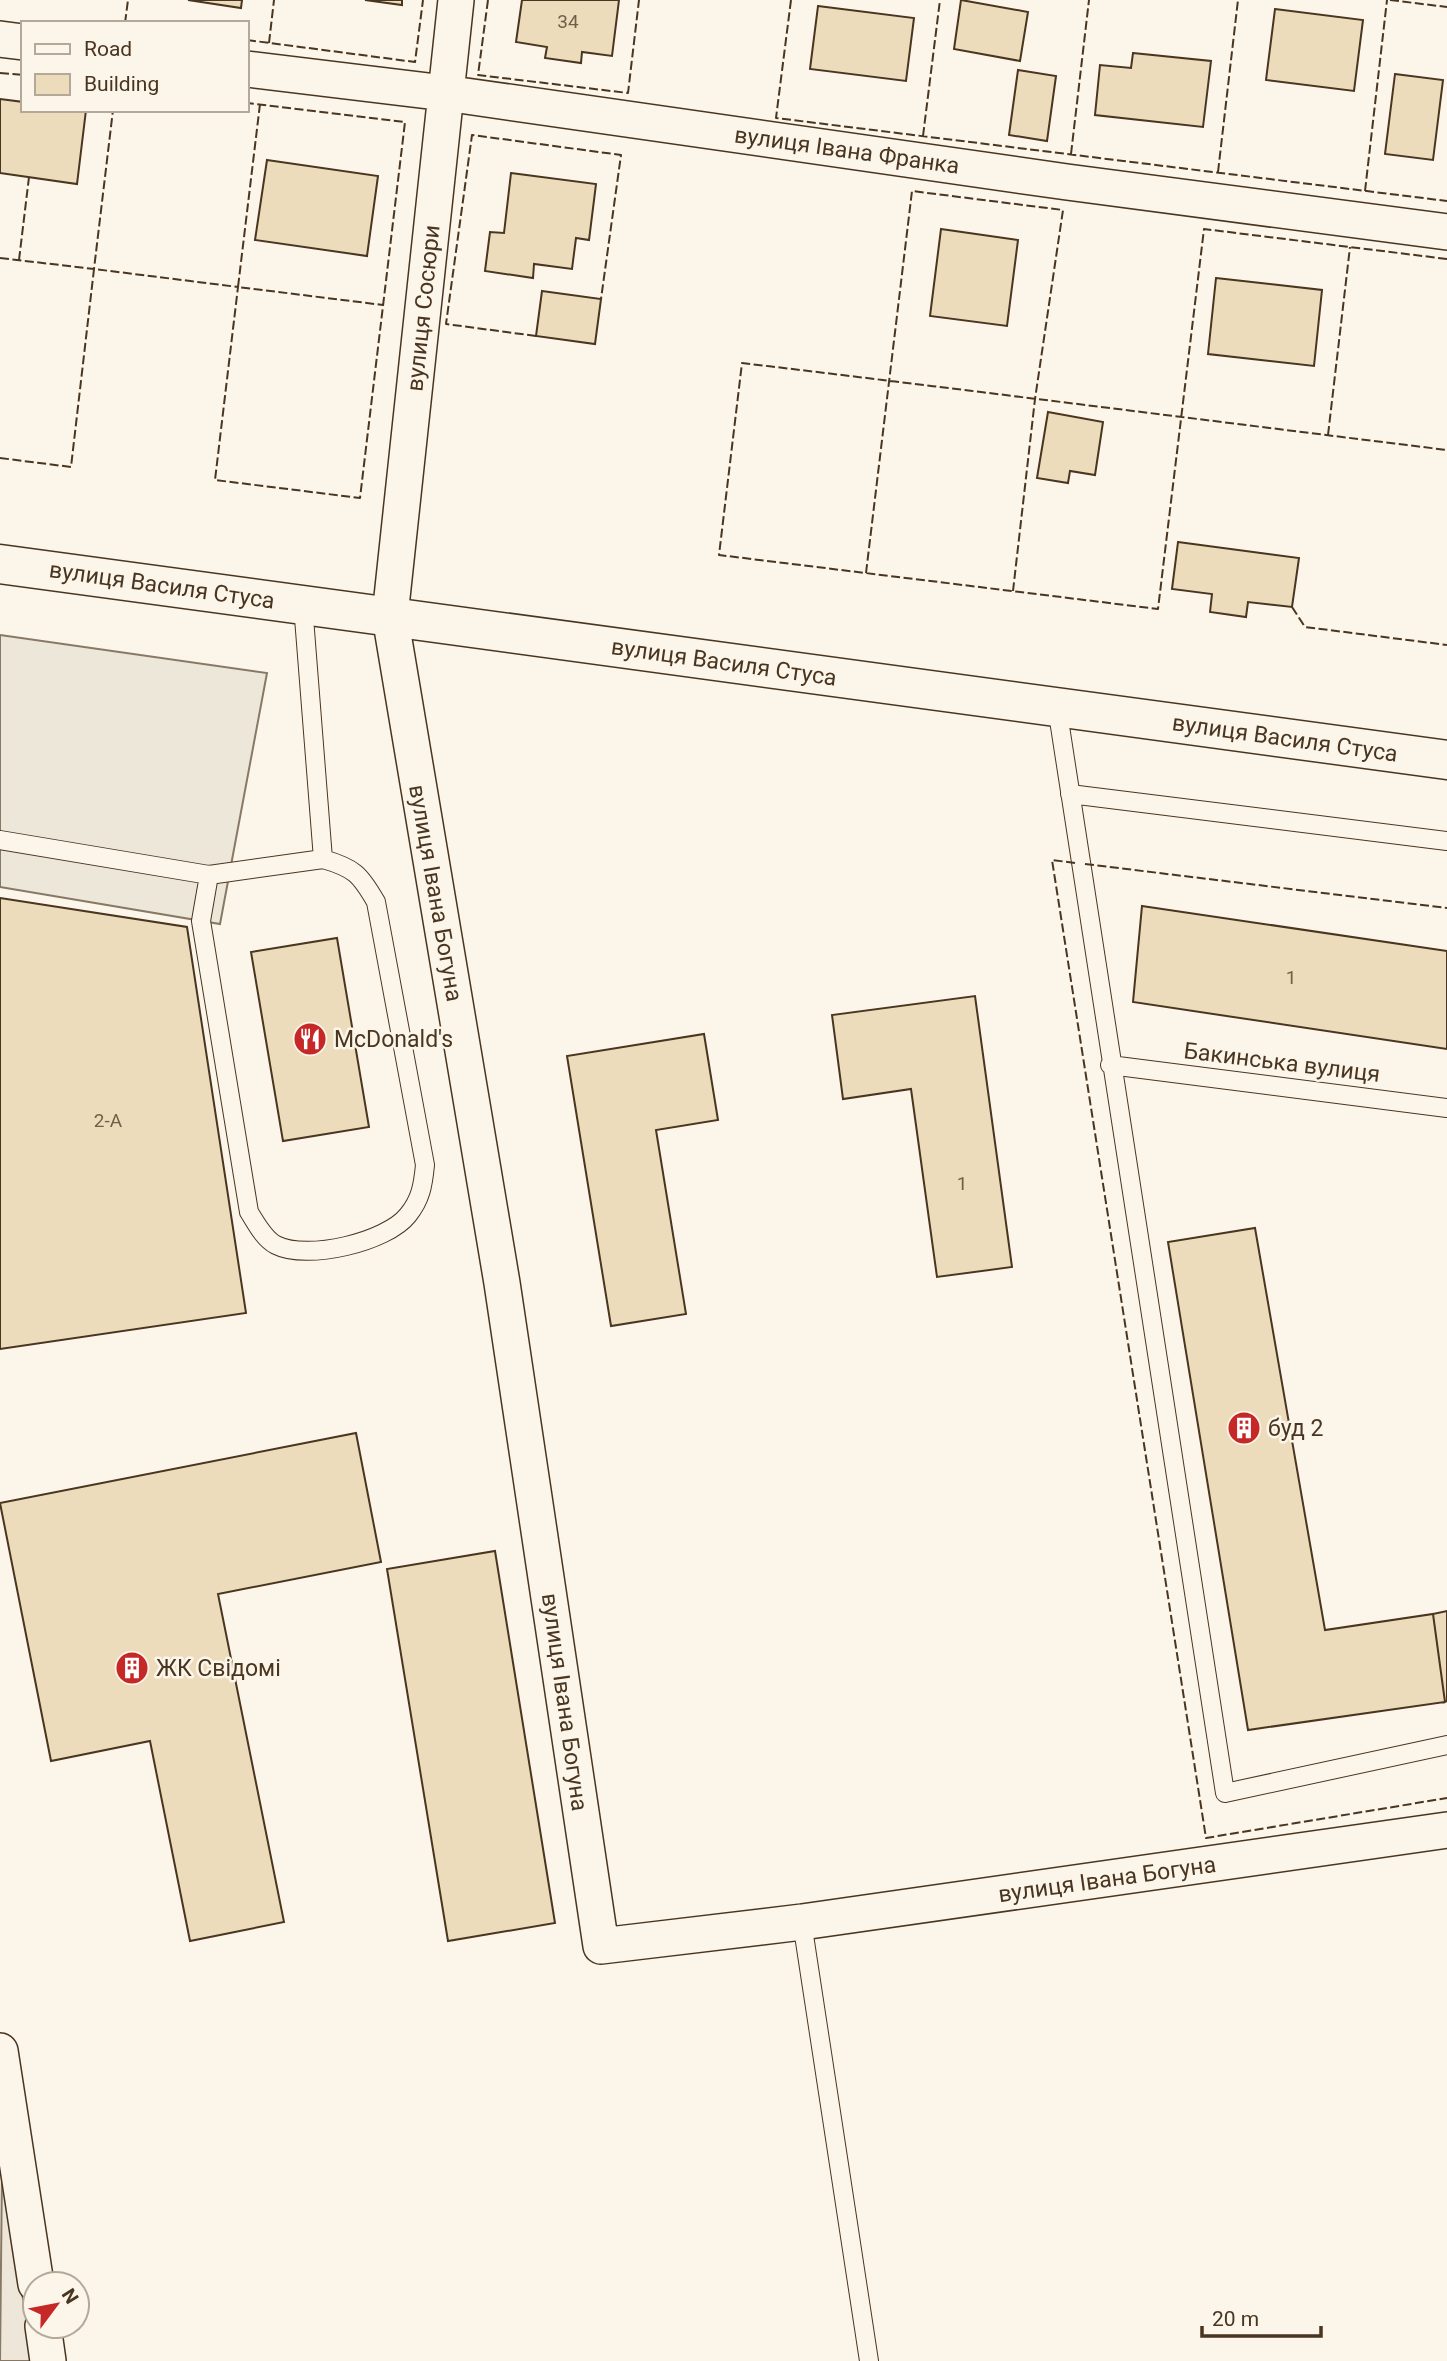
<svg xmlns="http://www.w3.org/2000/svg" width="1447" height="2361" font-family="Roboto,sans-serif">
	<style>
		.green { fill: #ede6d9; stroke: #887966; stroke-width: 2 }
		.parking { fill: #ede7d9; stroke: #887966; stroke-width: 2 }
		.building { fill: #ecdcbc; stroke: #4a3520; stroke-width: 2 }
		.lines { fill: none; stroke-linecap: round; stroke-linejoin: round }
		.lane-casing { stroke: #4a3520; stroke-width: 20 }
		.street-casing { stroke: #4a3520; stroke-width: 38 }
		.secondary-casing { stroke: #4a3520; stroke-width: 41 }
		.lane { stroke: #fbf6e9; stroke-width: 18 }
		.street { stroke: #fbf6e9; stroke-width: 35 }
		.secondary { stroke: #fbf6e9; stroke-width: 38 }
		.fence { stroke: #4a3520; stroke-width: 2; stroke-dasharray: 9 3.5; stroke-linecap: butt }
		.labels { text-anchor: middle; stroke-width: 5; stroke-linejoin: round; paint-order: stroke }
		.number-label { font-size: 19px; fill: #725f47 }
		.street-label { font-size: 23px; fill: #4a3520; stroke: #fbf6e9 }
		.poi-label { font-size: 23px; fill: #4a3520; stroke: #fbf6e9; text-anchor: start }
	</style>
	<rect width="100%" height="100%" fill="#fbf6e9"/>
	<path class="green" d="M2,2169L33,2361H0Z"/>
	<path class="parking" d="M0,635L267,673L220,924L0,887Z"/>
	<path class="building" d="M188,0H242L241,8Z
		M365,0H402V5Z
		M522,0H619L612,56L582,52L581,63L545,58L547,47L516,42Z
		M961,0L1028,12L1020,61L954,49Z
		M818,6L914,18L906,81L810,69Z
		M1275,9L1363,20L1354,91L1266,80Z
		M1133,53L1211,61L1203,127L1095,115L1100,65L1131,68Z
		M1018,70L1056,76L1047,141L1009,135Z
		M1395,74L1443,80L1433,160L1385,154Z
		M0,99L23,102V110H86L77,184L0,173Z
		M267,160L378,176L367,256L255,240Z
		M511,173L596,184L589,240L576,238L572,269L534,264L533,278L485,271L490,232L504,233Z
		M941,229L1018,240L1007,326L930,316Z
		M1216,278L1322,290L1314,366L1208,354Z
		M542,291L601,299L595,344L536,336Z
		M1048,412L1103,422L1095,475L1070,471L1068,483L1037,478Z
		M1178,542L1299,558L1292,607L1248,602L1246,617L1210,612L1212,594L1172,589Z
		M0,898L187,927L246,1313L0,1349Z
		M1142,906L1447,951V1049L1133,1002Z
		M337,938L369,1127L283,1141L251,952Z
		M975,996L1012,1267L937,1277L911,1089L843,1099L832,1015Z
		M704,1034L718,1120L656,1130L686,1314L611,1326L567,1056Z
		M1255,1228L1325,1630L1433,1614L1445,1702L1248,1730L1168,1242Z
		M356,1433L381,1562L218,1594L284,1922L190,1941L150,1741L51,1761L0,1503Z
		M495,1551L555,1923L448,1941L387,1569Z
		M1447,1611V1701L1445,1702L1433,1614Z"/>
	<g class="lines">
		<defs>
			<path id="lane" d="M1057,707L1225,1793L1447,1745
				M1070,794L1447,841
				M0,840L209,875L323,859L303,605
				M209,875L201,921L249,1212C256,1223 264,1239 276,1245C307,1261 387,1242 408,1215C421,1199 423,1185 425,1165L376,902C360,874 354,868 323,859
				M1110,1065L1447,1108
				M802,1922L869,2361"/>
			<path id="street" d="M456,0L390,616L502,1283L601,1946L802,1922L1447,1830
				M0,39L23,42
				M247,69L445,93L1067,182L1447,232
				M0,2051L36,2284
				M43,2326L48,2361"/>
			<path id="secondary" d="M0,564L1447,760"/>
		</defs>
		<use href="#lane" class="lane-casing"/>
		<use href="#street" class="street-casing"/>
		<use href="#secondary" class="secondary-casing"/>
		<use href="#lane" class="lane"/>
		<use href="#street" class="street"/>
		<use href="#secondary" class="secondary"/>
		<path class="fence" d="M488,0L478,75L628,93L639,0
			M791,0L776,118L1447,201
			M1390,0L1447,7
			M125,23L128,0
			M247,40L415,62L423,0
			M269,43L274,0
			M0,73L23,75
			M260,104L238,287L383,305
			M923,136L940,0
			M1071,154L1089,0
			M1218,172L1238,0
			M1365,191L1387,0
			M0,258L94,269L113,110
			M1447,259L1204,229L1158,609L719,555L742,363C977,391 1212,421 1447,450
			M19,260L29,177
			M536,336L446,324L472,135L621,155L601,299
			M1328,435L1350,247
			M0,458L71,467L94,269L238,287L215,480L360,498L405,122L247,103
			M866,573L912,191L1063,210L1035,399L1013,591
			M1292,607L1305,627L1447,645
			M1075,863L1052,860L1206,1838L1447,1798
			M1085,864L1447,908"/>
	</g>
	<defs>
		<symbol id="restaurant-disc" viewBox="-11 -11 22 22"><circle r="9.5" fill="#c62828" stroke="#fbf6e9"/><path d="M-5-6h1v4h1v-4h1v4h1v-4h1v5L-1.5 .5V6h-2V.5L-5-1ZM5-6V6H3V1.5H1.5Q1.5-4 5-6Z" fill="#fff"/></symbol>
		<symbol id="building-disc" viewBox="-11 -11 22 22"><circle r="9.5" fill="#c62828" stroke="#fbf6e9"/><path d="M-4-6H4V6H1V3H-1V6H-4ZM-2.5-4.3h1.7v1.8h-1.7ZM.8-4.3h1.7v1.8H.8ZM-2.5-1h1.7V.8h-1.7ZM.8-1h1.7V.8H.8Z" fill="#fff"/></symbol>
	</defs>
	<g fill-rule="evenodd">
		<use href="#restaurant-disc" x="291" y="1020" width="38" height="38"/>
		<use href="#building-disc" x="1225" y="1409" width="38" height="38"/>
		<use href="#building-disc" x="113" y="1649" width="38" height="38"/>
	</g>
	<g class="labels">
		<g class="number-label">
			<text x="568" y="28">34</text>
			<text x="1291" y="984">1</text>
			<text x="108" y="1127">2-А</text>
			<text x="962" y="1190">1</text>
		</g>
		<g class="street-label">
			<text transform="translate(847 150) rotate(8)" y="8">вулиця Івана Франка</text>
			<text transform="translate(423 308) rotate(-84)" y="8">вулиця Сосюри</text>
			<text transform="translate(162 585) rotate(8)" y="8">вулиця Василя Стуса</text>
			<text transform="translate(724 662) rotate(8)" y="8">вулиця Василя Стуса</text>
			<text transform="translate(1285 738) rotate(8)" y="8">вулиця Василя Стуса</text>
			<text transform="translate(436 893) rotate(80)" y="8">вулиця Івана Богуна</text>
			<text transform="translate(1282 1062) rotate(7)" y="8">Бакинська вулиця</text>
			<text transform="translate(565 1702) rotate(82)" y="8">вулиця Івана Богуна</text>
			<text transform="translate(1107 1879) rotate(-8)" y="8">вулиця Івана Богуна</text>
		</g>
		<g class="poi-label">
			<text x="334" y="1047">McDonald's</text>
			<text x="1268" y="1436">буд 2</text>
			<text x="156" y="1676">ЖК Свідомі</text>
		</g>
	</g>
	<rect x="21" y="21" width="228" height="91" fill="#fbf6e9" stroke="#b4a999" stroke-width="2"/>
	<rect x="35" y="44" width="35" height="10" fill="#fbf6e9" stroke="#b4a999" stroke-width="2"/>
	<text x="84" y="56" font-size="21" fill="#4a3520">Road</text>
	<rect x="35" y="74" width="35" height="21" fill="#ecdcbc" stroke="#b4a999" stroke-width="2"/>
	<text x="84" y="91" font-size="21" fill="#4a3520">Building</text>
	<g transform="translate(56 2305) rotate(58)"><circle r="33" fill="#fbf6e9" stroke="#b4a999" stroke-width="2"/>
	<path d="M0-5L12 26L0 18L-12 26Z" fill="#c62828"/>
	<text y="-10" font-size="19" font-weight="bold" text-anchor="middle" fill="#4a3520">N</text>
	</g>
	<path d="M1202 2326v10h119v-10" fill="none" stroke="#4a3520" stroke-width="3.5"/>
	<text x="1212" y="2326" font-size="21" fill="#4a3520" stroke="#fbf6e9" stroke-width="5" paint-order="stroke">20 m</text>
</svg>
